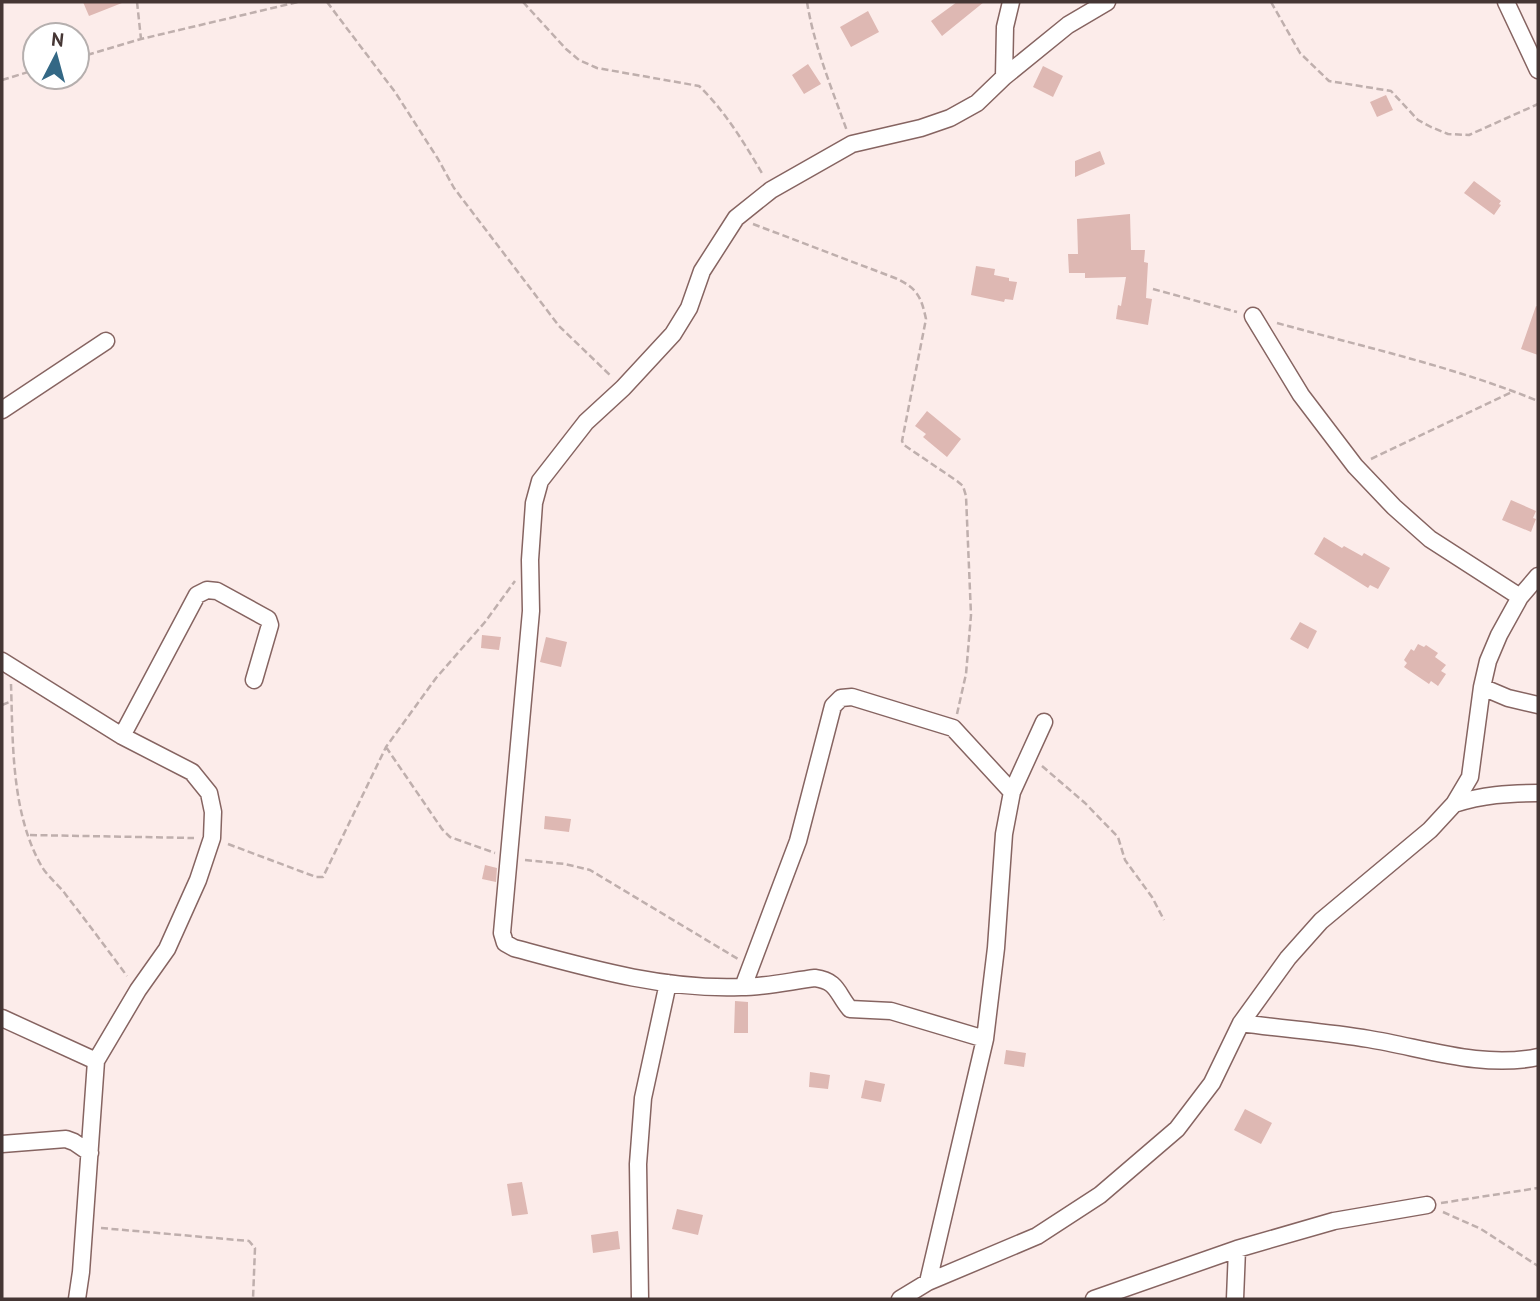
<svg xmlns="http://www.w3.org/2000/svg" width="1540" height="1301" font-family="'PT Sans',sans-serif">
	<style>
		.building { fill: #deb8b3 }
		.lines { fill: none; stroke-linecap: round; stroke-linejoin: round }
		.street-casing { stroke: #866461; stroke-width: 19 }
		.path { stroke: #bfafad; stroke-width: 2.5; stroke-dasharray: 7 3.5; stroke-linecap: butt }
		.street { stroke: #fff; stroke-width: 16 }
	</style>
	<rect width="100%" height="100%" fill="#fcecea"/>
	<path class="building" d="M83,2H122V3L89,16Z
		M957,2H984L942,36L931,21Z
		M868,11L879,32L851,47L840,27Z
		M808,64L821,84L804,94L792,75Z
		M1043,66L1063,76L1053,97L1033,87Z
		M1386,95L1393,110L1377,117L1370,102Z
		M1100,151L1105,164L1075,177V161Z
		M1474,181L1501,201L1499,204L1501,205L1494,215L1464,193Z
		M1130,214L1131,250H1145L1144,262L1148,263L1146,298L1152,299L1148,325L1116,319L1118,305L1121,306L1126,277L1085,278V273H1069L1068,254H1078L1077,219Z
		M976,266L995,269L994,275L1009,278V281L1017,282L1013,300L1005,299L1004,302L971,295Z
		M1536,306L1538,307V355L1521,349Z
		M927,411L961,439L947,457L923,437L926,434L915,426Z
		M1511,500L1536,511L1533,518L1536,519L1531,532L1502,520Z
		M1324,537L1342,548L1344,546L1362,556L1364,553L1390,568L1378,589L1370,585L1368,588L1314,554Z
		M1300,622L1317,631L1308,649L1290,639Z
		M482,635L501,637L499,650L481,648Z
		M546,637L567,642L561,667L540,662Z
		M1418,644L1424,647L1426,645L1438,653L1435,657L1446,665L1441,671L1446,674L1438,686L1431,681L1429,684L1404,667L1407,663L1404,660L1411,649L1414,651Z
		M545,816L571,819L569,832L544,829Z
		M485,865L497,868L496,882L482,879Z
		M735,1001L748,1002V1033H734Z
		M1006,1050L1026,1053L1024,1067L1004,1064Z
		M810,1072L830,1075L828,1089L809,1087Z
		M865,1080L885,1084L881,1102L861,1098Z
		M1245,1109L1272,1123L1261,1144L1234,1130Z
		M522,1182L528,1214L512,1216L507,1184Z
		M677,1209L703,1215L698,1235L672,1229Z
		M618,1231L620,1249L593,1253L591,1235Z"/>
	<g class="lines">
		<defs>
			<path id="street" d="M1506,2L1538,70
				M1004,77L1005,27L1011,2
				M1253,316L1301,395L1355,466L1394,507L1430,539L1520,597
				M2,410L106,341
				M2,661L122,736L192,772L209,793L213,812L212,838L198,880L167,949L138,990L96,1061L81,1272L77,1299
				M1482,687L1508,698L1538,705
				M122,736L197,595L207,590L217,591L268,619L270,625L254,680
				M1454,804C1483,795 1508,793 1538,793
				M743,987L798,841L833,706L841,698L852,697L953,728L1012,792
				M2,1018L96,1061
				M1241,1023C1284,1029 1327,1032 1369,1039C1424,1048 1482,1069 1538,1057
				M985,1039L891,1011L850,1009C837,994 838,981 815,978C791,981 765,987 741,987C663,990 588,968 514,948L505,943L502,933L531,611L530,560L534,503L540,481L586,422L623,388L673,334L689,308L702,271L736,218L771,190L852,144L921,128L950,118L977,103L1004,77L1068,25L1107,2
				M2,1144L66,1139L74,1142L90,1153
				M928,1282L985,1039L996,948L1004,834L1012,792L1044,722
				M640,1299L638,1164L643,1098L668,983
				M900,1299L928,1282L1037,1236L1100,1195L1177,1129L1212,1083L1241,1023L1288,958L1321,921L1430,830L1454,804L1470,777L1482,687L1488,661L1499,635L1520,597L1538,576
				M1094,1299L1237,1249L1334,1221L1427,1205
				M1235,1299L1237,1249"/>
		</defs>
		<use href="#street" class="street-casing"/>
		<path class="path" d="M137,2L141,39
			M327,2L395,92L438,159L454,188L559,326L612,377
			M523,2L566,49L579,60L597,68L699,86C725,111 745,144 763,175
			M807,2C814,46 832,89 847,131
			M1271,2L1300,53L1329,81L1391,91L1418,120L1431,127L1448,134L1469,135L1538,104
			M77,58L141,39L298,2
			M2,80L35,70
			M753,224L895,278C917,288 921,296 926,319L902,441L904,445L957,481L963,486L966,496L971,615L966,674L957,714
			M1153,289L1237,312
			M1277,323C1364,347 1455,367 1538,401
			M1371,459L1514,391
			M11,684C13,744 11,813 42,867C48,877 59,885 66,895C87,922 107,949 127,976
			M2,705L12,701
			M386,747L442,829L450,837L495,853
			M1042,766L1085,803L1118,837L1125,860L1152,897L1164,920
			M30,835L194,838
			M228,844L316,877H323L386,747L436,678L485,622L515,581
			M525,860L565,864L590,870L738,959
			M1441,1203L1538,1188
			M1443,1212L1481,1229L1538,1266
			M101,1228L249,1241L255,1248L253,1299"/>
		<use href="#street" class="street"/>
	</g>
	<rect width="1540" height="1301" fill="none" stroke="#453634" stroke-width="7"/>
	<g transform="translate(56 56) rotate(6)"><circle r="33" fill="#ffffff" stroke="#b5afae" stroke-width="2"/>
	<path d="M0-5L12 26L0 18L-12 26Z" fill="#346885"/>
	<text y="-10" font-size="19" font-weight="bold" text-anchor="middle" fill="#453634">N</text>
	</g>
</svg>
